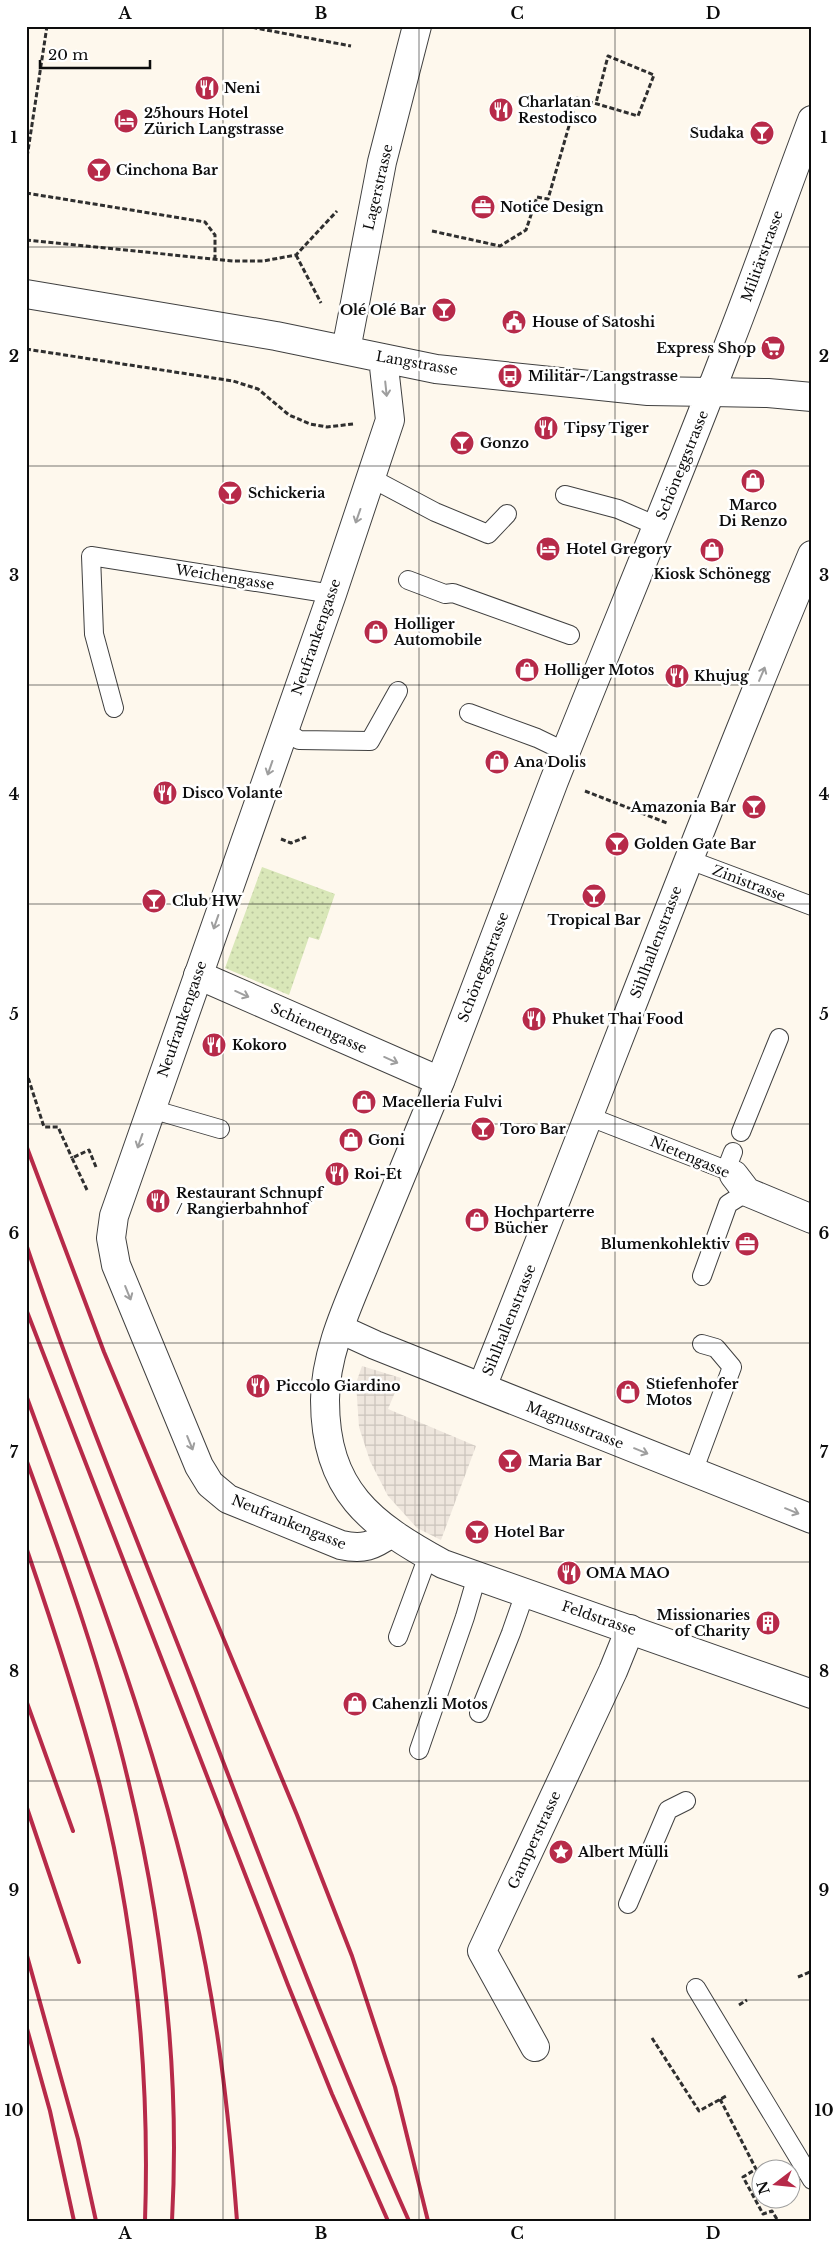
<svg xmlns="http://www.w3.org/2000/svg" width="838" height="2247" font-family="'Libre Baskerville',serif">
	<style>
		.park { fill: url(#park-dots) }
		.plaza { fill: url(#plaza-grid) }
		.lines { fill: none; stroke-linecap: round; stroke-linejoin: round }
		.service-casing { stroke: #404040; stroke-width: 20 }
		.minor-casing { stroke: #404040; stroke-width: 30 }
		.tertiary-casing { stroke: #404040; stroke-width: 30 }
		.path { stroke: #2f2f2f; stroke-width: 3; stroke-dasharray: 5 2.5; stroke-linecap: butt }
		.service { stroke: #fff; stroke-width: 18 }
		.minor { stroke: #fff; stroke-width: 28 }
		.tertiary { stroke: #fff; stroke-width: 28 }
		.rail { stroke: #b72a49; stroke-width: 4 }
		.oneway { stroke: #9e9e9e }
		.grid { fill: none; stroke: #0d0d0d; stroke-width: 1; stroke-opacity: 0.55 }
		.labels { text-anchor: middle; stroke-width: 5; stroke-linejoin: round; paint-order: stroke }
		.poi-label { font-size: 14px; font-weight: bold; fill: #0d0d0d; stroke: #fff; text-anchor: start }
		.street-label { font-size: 14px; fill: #0d0d0d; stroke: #fff }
		.neatline { fill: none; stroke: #0d0d0d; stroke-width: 2 }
		.grid-label { font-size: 16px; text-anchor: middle; font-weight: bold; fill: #0d0d0d }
	</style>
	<defs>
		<pattern id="park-dots" width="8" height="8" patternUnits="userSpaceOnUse" patternTransform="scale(1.25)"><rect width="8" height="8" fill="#d9e7b8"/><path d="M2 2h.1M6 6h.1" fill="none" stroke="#b9c59d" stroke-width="1.8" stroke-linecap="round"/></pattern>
		<pattern id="plaza-grid" width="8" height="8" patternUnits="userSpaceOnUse" patternTransform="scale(1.25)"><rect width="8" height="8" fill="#eee6dd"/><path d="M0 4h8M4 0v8" fill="none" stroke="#cbc4bc"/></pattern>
	</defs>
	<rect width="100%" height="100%" fill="#fef8ed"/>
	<path class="park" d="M262,867L335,894L319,940L309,937L289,995L225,968Z"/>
	<path class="plaza" d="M362,1366L401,1378L388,1409L476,1446L441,1540L417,1528L388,1496L370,1461L359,1427L356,1383Z"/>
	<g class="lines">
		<defs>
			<path id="service" d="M371,478L435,512L488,534L507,514
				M565,495L618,509L657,526
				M408,580L445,594L453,593L570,635
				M114,708L94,634L91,556L332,594
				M469,713L537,738L566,752
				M284,730L299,740L370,741L398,691
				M687,859L812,906
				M151,1109L220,1129
				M590,1117L726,1170L734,1175
				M741,1132L779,1038
				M726,1170L733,1152
				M702,1276L728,1204L747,1192
				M693,1472L732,1367L716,1348L702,1344
				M398,1637L428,1556
				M479,1713L511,1633L525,1593
				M419,1750L465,1617L477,1576
				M628,1904L668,1810L686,1801
				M696,1988L812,2180"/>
			<path id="minor" d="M710,392L768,393L812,397
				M198,975L440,1081
				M734,1175L747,1192L812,1219
				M340,1329L375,1345L812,1519
				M482,1387C593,1110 697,830 812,555
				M535,2047L482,1951L613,1671L630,1629"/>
			<path id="tertiary" d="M812,120C784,194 758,270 729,344C673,491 612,635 554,781C516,880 479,980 441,1079C417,1138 392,1197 368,1256C350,1301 325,1351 325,1400C325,1491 370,1524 443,1564L812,1694
				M26,294L276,336L436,369L648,391L710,392
				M346,350L382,162L417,26
				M383,358L390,420L332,594L114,1216L111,1238L116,1265L199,1466L210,1484L228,1499L341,1545C363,1550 373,1546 391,1533"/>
		</defs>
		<use href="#service" class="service-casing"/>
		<use href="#minor" class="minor-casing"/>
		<use href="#tertiary" class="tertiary-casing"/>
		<path class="path" d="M245,26L351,46
			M26,164L47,26
			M26,193L205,222L215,235V259
			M432,231L500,246L526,230L537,197L548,199L577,98L638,116L654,75L608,56L596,103
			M26,240L233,261H263L296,255L337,211
			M296,255L321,303
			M26,349L233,381L258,389L289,415L310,424L327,427L353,424
			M585,791L667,823
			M281,839L291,843L306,837
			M26,1071L44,1127H58L72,1158
			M87,1190L72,1158L89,1150L96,1167
			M798,1977L812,1971
			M739,2005L747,2000
			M652,2038L699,2111L728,2095
			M720,2099L756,2169L743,2177L763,2214L772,2211L778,2221"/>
		<use href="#service" class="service"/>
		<use href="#minor" class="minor"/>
		<use href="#tertiary" class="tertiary"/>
		<path class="rail" d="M26,1145L104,1352L297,1815L352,1956L395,2087L428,2221
			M26,1244C76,1392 136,1537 193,1683C262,1863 330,2044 409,2221
			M26,1309L288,1985L332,2094L388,2221
			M26,1395C87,1562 151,1728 192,1902C217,2006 229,2114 237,2221
			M26,1459C65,1566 103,1673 129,1784C163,1926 180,2075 172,2221
			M26,1547C53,1626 79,1705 100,1786C135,1927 150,2075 145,2221
			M26,1700L73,1831
			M26,1805L79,1962
			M26,1952L78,2139L96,2221
			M26,2025L50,2111L74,2221"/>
	</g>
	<defs><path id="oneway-shaft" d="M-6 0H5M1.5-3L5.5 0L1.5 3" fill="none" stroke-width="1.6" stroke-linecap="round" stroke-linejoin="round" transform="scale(1.25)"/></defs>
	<g class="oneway">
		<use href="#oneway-shaft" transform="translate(386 389) rotate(84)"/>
		<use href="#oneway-shaft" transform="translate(358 516) rotate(109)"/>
		<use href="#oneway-shaft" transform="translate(762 674) rotate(-67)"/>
		<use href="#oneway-shaft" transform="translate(270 768) rotate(109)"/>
		<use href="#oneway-shaft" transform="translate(216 922) rotate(109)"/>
		<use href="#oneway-shaft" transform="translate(242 994) rotate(24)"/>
		<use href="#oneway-shaft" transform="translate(391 1060) rotate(24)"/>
		<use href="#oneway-shaft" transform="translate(140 1141) rotate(109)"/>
		<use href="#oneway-shaft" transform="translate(128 1293) rotate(68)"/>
		<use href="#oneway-shaft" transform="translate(190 1443) rotate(68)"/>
		<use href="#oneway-shaft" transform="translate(641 1451) rotate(22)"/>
		<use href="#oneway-shaft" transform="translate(792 1511) rotate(22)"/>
	</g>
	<path class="grid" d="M223,26V2221M419,26V2221M615,26V2221M26,247H812M26,466H812M26,685H812M26,904H812M26,1124H812M26,1343H812M26,1562H812M26,1781H812M26,2000H812"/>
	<defs>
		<symbol id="restaurant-disc" viewBox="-11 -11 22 22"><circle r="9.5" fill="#b72a49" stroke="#fff"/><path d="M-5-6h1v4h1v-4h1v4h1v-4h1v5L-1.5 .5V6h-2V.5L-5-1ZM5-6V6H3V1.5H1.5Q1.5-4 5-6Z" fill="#fff"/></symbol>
		<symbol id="hotel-disc" viewBox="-11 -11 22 22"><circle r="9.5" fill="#b72a49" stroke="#fff"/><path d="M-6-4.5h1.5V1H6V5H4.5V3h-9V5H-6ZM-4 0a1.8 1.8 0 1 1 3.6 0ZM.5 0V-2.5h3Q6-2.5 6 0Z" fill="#fff"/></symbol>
		<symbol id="bar-disc" viewBox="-11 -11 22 22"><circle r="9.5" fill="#b72a49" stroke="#fff"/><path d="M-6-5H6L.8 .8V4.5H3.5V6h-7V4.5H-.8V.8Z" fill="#fff"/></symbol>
		<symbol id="office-disc" viewBox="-11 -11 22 22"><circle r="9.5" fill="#b72a49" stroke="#fff"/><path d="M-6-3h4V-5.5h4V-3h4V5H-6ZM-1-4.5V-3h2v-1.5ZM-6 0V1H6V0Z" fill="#fff"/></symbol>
		<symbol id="civic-disc" viewBox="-11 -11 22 22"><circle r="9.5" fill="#b72a49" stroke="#fff"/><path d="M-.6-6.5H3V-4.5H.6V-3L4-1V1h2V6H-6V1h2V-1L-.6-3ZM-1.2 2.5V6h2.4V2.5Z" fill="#fff"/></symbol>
		<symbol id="supermarket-disc" viewBox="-11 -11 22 22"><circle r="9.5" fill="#b72a49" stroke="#fff"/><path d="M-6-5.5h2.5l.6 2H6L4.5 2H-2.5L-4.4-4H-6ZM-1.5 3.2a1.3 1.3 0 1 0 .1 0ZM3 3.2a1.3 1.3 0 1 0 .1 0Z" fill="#fff"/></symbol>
		<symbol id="bus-disc" viewBox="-11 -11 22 22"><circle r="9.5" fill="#b72a49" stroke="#fff"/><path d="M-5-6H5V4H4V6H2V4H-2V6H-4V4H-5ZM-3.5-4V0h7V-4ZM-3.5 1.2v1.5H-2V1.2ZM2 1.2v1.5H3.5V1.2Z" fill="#fff"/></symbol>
		<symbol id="shop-disc" viewBox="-11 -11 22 22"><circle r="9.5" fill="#b72a49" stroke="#fff"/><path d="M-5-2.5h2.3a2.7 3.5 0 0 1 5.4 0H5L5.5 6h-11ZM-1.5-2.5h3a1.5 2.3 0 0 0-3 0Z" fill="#fff"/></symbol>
		<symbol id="building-disc" viewBox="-11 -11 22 22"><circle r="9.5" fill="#b72a49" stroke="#fff"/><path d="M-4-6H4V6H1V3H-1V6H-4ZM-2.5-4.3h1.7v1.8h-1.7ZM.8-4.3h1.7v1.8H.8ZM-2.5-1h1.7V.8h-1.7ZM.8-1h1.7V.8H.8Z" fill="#fff"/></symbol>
		<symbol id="sight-disc" viewBox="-11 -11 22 22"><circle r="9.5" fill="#b72a49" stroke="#fff"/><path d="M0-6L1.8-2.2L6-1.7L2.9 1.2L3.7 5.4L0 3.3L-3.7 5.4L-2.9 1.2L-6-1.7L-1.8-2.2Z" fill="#fff"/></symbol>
	</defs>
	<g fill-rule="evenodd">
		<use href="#restaurant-disc" x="193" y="74" width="28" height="28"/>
		<use href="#restaurant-disc" x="487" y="96" width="28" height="28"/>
		<use href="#hotel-disc" x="112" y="107" width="28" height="28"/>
		<use href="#bar-disc" x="748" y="119" width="28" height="28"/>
		<use href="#bar-disc" x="85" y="156" width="28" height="28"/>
		<use href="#office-disc" x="469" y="193" width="28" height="28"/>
		<use href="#bar-disc" x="430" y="296" width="28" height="28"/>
		<use href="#civic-disc" x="500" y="308" width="28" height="28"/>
		<use href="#supermarket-disc" x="759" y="334" width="28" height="28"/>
		<use href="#bus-disc" x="496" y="362" width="28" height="28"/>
		<use href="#restaurant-disc" x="532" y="414" width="28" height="28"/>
		<use href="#bar-disc" x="448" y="429" width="28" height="28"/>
		<use href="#shop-disc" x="739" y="467" width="28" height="28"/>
		<use href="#bar-disc" x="216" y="479" width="28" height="28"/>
		<use href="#hotel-disc" x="534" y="535" width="28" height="28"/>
		<use href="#shop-disc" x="698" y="536" width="28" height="28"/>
		<use href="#shop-disc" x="362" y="618" width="28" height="28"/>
		<use href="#shop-disc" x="513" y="656" width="28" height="28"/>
		<use href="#restaurant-disc" x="663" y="662" width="28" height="28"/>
		<use href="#shop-disc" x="483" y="748" width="28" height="28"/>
		<use href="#restaurant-disc" x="151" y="779" width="28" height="28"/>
		<use href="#bar-disc" x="740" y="793" width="28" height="28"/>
		<use href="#bar-disc" x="603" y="830" width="28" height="28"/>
		<use href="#bar-disc" x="580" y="882" width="28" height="28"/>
		<use href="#bar-disc" x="140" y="887" width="28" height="28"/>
		<use href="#restaurant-disc" x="520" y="1005" width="28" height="28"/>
		<use href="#restaurant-disc" x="200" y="1031" width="28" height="28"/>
		<use href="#shop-disc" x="350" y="1088" width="28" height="28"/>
		<use href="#bar-disc" x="469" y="1115" width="28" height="28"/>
		<use href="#shop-disc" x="337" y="1126" width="28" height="28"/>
		<use href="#restaurant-disc" x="323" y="1160" width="28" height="28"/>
		<use href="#restaurant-disc" x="144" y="1187" width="28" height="28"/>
		<use href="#shop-disc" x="463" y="1206" width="28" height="28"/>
		<use href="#office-disc" x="733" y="1230" width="28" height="28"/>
		<use href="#restaurant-disc" x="244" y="1372" width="28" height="28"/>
		<use href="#shop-disc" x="614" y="1378" width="28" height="28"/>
		<use href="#bar-disc" x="496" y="1447" width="28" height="28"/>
		<use href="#bar-disc" x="463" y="1518" width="28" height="28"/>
		<use href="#restaurant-disc" x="555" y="1559" width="28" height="28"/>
		<use href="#building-disc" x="754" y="1609" width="28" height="28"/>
		<use href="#shop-disc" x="341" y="1690" width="28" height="28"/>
		<use href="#sight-disc" x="547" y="1838" width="28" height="28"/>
	</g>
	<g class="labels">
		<g class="poi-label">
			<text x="224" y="93">Neni</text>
			<text x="518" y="107">Charlatan<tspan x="518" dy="16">Restodisco</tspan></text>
			<text x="144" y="118">25hours Hotel<tspan x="144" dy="16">Zürich Langstrasse</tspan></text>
			<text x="744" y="138" text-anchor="end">Sudaka</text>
			<text x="116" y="175">Cinchona Bar</text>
			<text x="500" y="212">Notice Design</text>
			<text x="426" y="315" text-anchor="end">Olé Olé Bar</text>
			<text x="532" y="327">House of Satoshi</text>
			<text x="756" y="353" text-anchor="end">Express Shop</text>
			<text x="528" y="381">Militär-/Langstrasse</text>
			<text x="564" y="433">Tipsy Tiger</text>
			<text x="480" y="448">Gonzo</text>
			<text x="248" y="498">Schickeria</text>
			<text x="753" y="510" text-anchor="middle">Marco<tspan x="753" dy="16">Di Renzo</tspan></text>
			<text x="566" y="554">Hotel Gregory</text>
			<text x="712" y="579" text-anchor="middle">Kiosk Schönegg</text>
			<text x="394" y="629">Holliger<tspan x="394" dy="16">Automobile</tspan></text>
			<text x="544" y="675">Holliger Motos</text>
			<text x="694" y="681">Khujug</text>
			<text x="514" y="767">Ana Dolis</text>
			<text x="182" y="798">Disco Volante</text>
			<text x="736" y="812" text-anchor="end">Amazonia Bar</text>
			<text x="634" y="849">Golden Gate Bar</text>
			<text x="172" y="906">Club HW</text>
			<text x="594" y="925" text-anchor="middle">Tropical Bar</text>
			<text x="552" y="1024">Phuket Thai Food</text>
			<text x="232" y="1050">Kokoro</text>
			<text x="382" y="1107">Macelleria Fulvi</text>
			<text x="500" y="1134">Toro Bar</text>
			<text x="368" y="1145">Goni</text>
			<text x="354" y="1179">Roi-Et</text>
			<text x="176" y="1198">Restaurant Schnupf<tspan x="176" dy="16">/ Rangierbahnhof</tspan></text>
			<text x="494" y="1217">Hochparterre<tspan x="494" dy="16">Bücher</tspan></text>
			<text x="730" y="1249" text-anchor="end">Blumenkohlektiv</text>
			<text x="646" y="1389">Stiefenhofer<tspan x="646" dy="16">Motos</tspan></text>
			<text x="276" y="1391">Piccolo Giardino</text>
			<text x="528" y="1466">Maria Bar</text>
			<text x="494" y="1537">Hotel Bar</text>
			<text x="586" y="1578">OMA MAO</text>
			<text x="750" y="1620" text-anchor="end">Missionaries<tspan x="750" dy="16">of Charity</tspan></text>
			<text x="372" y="1709">Cahenzli Motos</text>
			<text x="578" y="1857">Albert Mülli</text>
		</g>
		<g class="street-label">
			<text transform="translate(378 187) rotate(-77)" y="5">Lagerstrasse</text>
			<text transform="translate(762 256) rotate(-70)" y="5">Militärstrasse</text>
			<text transform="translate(417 363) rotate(10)" y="5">Langstrasse</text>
			<text transform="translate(682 465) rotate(-68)" y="5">Schöneggstrasse</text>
			<text transform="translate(225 577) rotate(9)" y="5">Weichengasse</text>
			<text transform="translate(316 637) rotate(-71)" y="5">Neufrankengasse</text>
			<text transform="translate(749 883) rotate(21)" y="5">Zinistrasse</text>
			<text transform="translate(656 942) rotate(-69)" y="5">Sihlhallenstrasse</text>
			<text transform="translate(483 967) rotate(-69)" y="5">Schöneggstrasse</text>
			<text transform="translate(182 1019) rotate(-71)" y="5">Neufrankengasse</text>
			<text transform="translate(319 1028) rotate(24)" y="5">Schienengasse</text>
			<text transform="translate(690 1157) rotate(23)" y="5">Nietengasse</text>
			<text transform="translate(509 1320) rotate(-68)" y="5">Sihlhallenstrasse</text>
			<text transform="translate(575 1425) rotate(22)" y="5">Magnusstrasse</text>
			<text transform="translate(289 1522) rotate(22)" y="5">Neufrankengasse</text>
			<text transform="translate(599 1618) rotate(19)" y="5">Feldstrasse</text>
			<text transform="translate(534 1840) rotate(-65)" y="5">Gamperstrasse</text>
		</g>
	</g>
	<rect width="838" height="2247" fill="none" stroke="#ffffff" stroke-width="55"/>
	<g transform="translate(776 2184) rotate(254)"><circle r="24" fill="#ffffff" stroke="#9e9e9e"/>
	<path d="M0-4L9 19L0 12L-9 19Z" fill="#b72a49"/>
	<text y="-8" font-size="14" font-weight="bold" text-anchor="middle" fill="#0d0d0d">N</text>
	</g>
	<path d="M40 60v8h110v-8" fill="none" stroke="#0d0d0d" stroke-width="2.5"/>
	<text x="48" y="60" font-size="15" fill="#0d0d0d" stroke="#ffffff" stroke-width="4" paint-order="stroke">20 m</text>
	<rect x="28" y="28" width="782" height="2192" class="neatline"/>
	<g class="grid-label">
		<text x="125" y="19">A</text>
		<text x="321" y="19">B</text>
		<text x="517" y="19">C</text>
		<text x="713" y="19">D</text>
		<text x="14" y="143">1</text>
		<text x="824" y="143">1</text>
		<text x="14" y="362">2</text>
		<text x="824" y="362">2</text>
		<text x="14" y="581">3</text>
		<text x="824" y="581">3</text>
		<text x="14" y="800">4</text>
		<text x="824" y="800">4</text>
		<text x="14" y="1020">5</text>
		<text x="824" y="1020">5</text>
		<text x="14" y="1239">6</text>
		<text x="824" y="1239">6</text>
		<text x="14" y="1458">7</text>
		<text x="824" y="1458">7</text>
		<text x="14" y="1677">8</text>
		<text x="824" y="1677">8</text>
		<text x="14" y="1896">9</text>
		<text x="824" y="1896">9</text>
		<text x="14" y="2116">10</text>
		<text x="824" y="2116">10</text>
		<text x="125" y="2239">A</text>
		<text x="321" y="2239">B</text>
		<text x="517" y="2239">C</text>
		<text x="713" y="2239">D</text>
	</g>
</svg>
